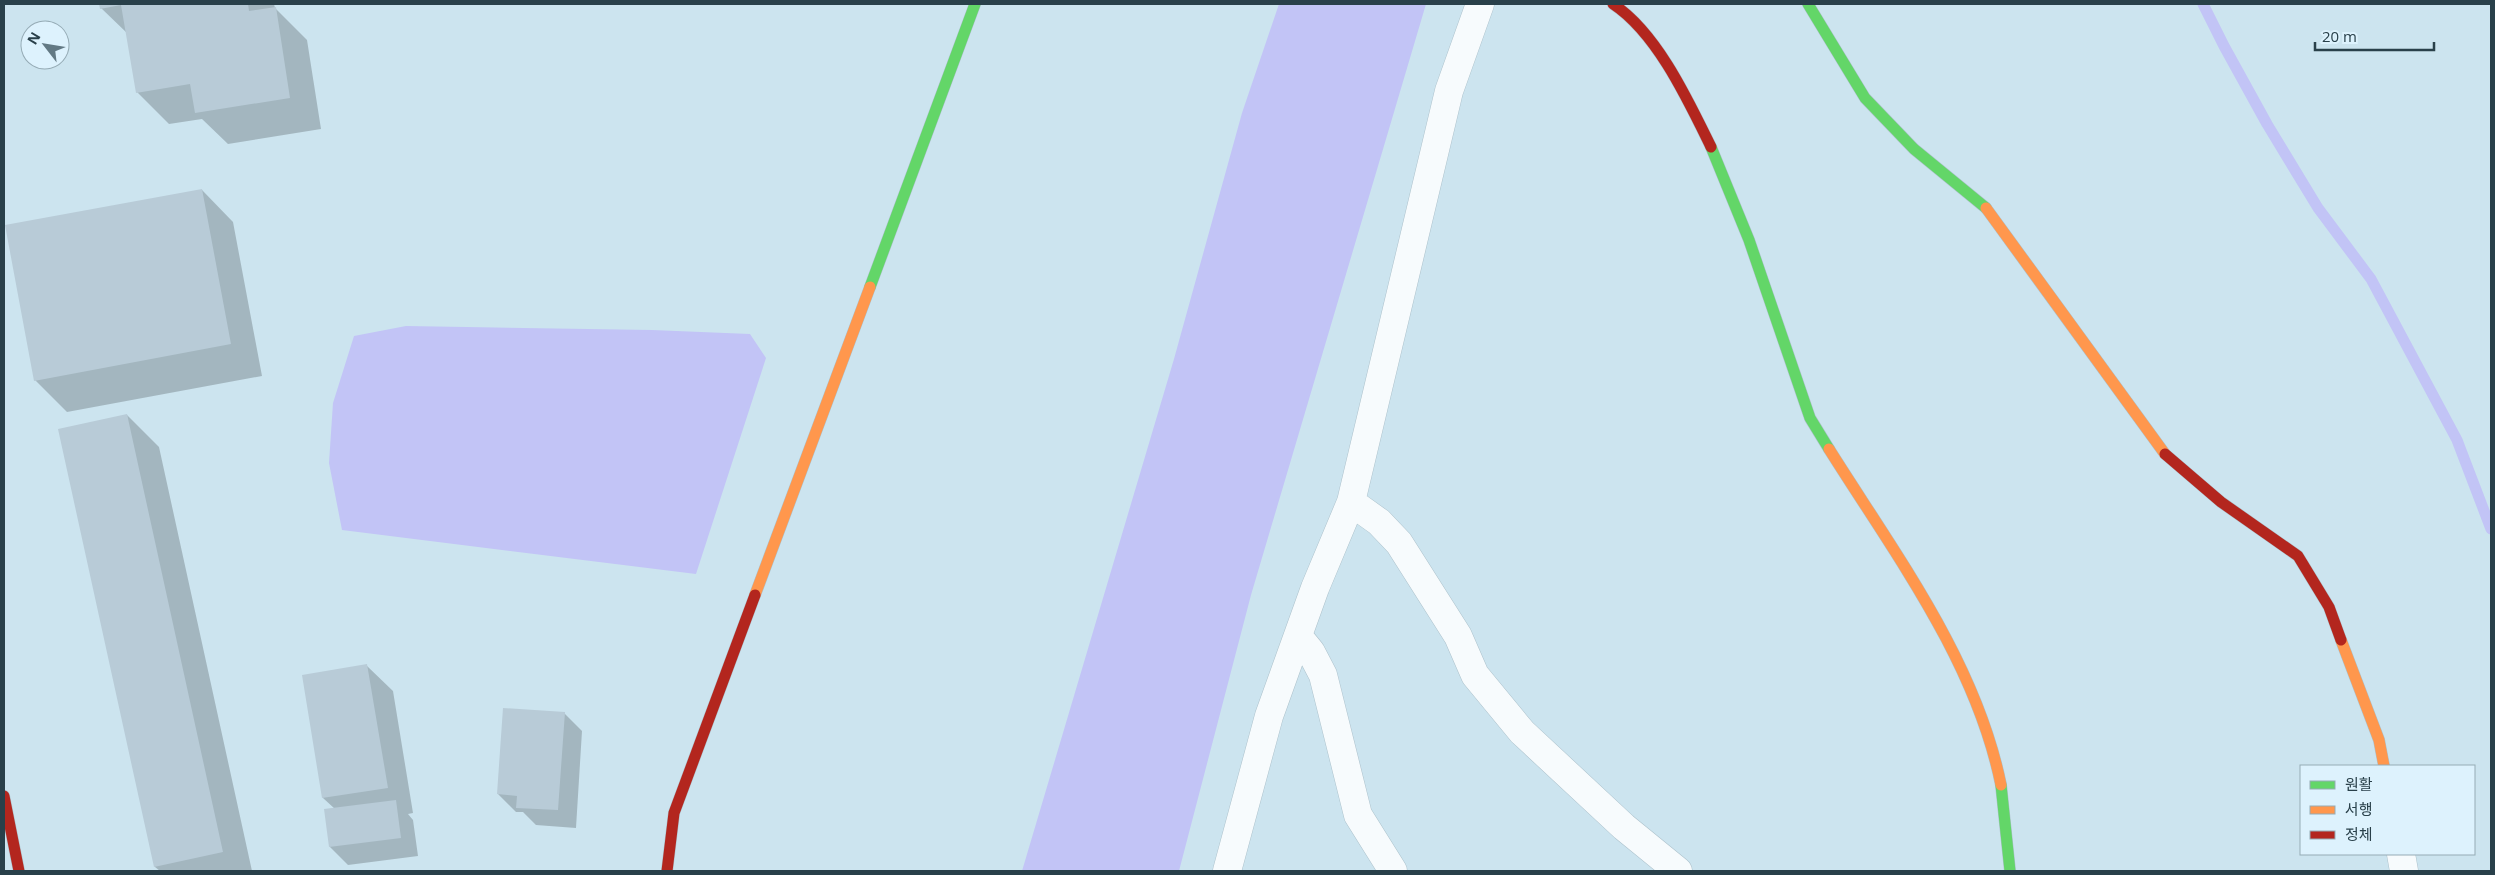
<svg xmlns="http://www.w3.org/2000/svg" width="2495" height="875" font-family="'Open Sans','Noto Sans KR',sans-serif">
	<style>
		.water { fill: #c2c4f6 }
		.shadow { fill: #0003 }
		.lines { fill: none; stroke-linecap: round; stroke-linejoin: round }
		.stream { stroke: #c2c4f6; stroke-width: 11 }
		.building { fill: #b8cbd7 }
		.street-casing { stroke: #acc1cb; stroke-width: 29 }
		.fast-casing { stroke: #acc1cb; stroke-width: 12 }
		.slow-casing { stroke: #acc1cb; stroke-width: 12 }
		.jam-casing { stroke: #acc1cb; stroke-width: 12 }
		.street { stroke: #f7fbfd; stroke-width: 28 }
		.fast { stroke: #63d668; stroke-width: 11 }
		.slow { stroke: #ff974d; stroke-width: 11 }
		.jam { stroke: #b3261e; stroke-width: 11 }
	</style>
	<rect width="100%" height="100%" fill="#cce4ef"/>
	<path class="water" d="M1279,4H1426L1251,595L1179,871H1022L1174,359L1242,113Z
		M406,326L652,330L750,334L766,358L696,574L342,530L329,463L333,403L354,336Z"/>
	<path class="shadow" d="M100,4H274L275,8L307,40L321,129L228,144L202,119L169,124L137,92L128,34L101,8Z
		M202,190L233,222L262,376L67,412L35,380Z
		M127,415L159,447L252,871H160L155,867Z
		M367,666L393,691L413,813L408,814L413,820L418,856L348,865L330,847L335,809L323,798L303,676Z
		M564,713L582,731L576,828L536,825L523,812H516L498,794Z"/>
	<g class="lines">
		<path class="stream" d="M2203,4L2224,46L2267,124L2318,208L2371,279L2457,440L2491,529"/>
	</g>
	<path class="building" d="M99,4H248L249,11L276,7L290,98L195,113L190,84L136,93L121,5L100,9Z
		M202,189L231,344L34,381L5,225Z
		M127,414L223,852L154,867L58,429Z
		M367,664L388,788L322,798L302,675Z
		M503,708L565,712L558,810L516,808L517,796L497,794Z
		M396,800L401,838L329,847L324,809Z"/>
	<g class="lines">
		<defs>
			<path id="street" d="M1351,502L1379,522L1399,543L1458,636L1475,675L1522,732L1624,827L1678,871
				M1298,636L1311,652L1323,675L1358,815L1393,871
				M2401,854L2404,871
				M1227,871L1269,716L1315,588L1351,502L1449,91L1480,4"/>
			<path id="fast" d="M1808,4L1865,98L1914,149L1986,208
				M1711,147L1749,240L1810,418L1829,449
				M870,287L975,4
				M2001,785L2010,871"/>
			<path id="slow" d="M1986,208L2165,454
				M1829,449C1895,554 1976,661 2001,785
				M755,595L870,287
				M2341,640L2379,740L2384,766"/>
			<path id="jam" d="M1613,4C1657,33 1688,100 1711,147
				M2165,454L2221,502L2298,556L2329,607L2341,640
				M4,796L19,871
				M667,871L674,813L755,595"/>
		</defs>
		<use href="#street" class="street-casing"/>
		<use href="#fast" class="fast-casing"/>
		<use href="#slow" class="slow-casing"/>
		<use href="#jam" class="jam-casing"/>
		<use href="#street" class="street"/>
		<use href="#fast" class="fast"/>
		<use href="#slow" class="slow"/>
		<use href="#jam" class="jam"/>
	</g>
	<rect width="2495" height="875" fill="none" stroke="#29404a" stroke-width="10"/>
	<rect x="2300" y="765" width="175" height="90" fill="#ddf2fd" stroke="#95abb5"/>
	<rect x="2310" y="781" width="25" height="8" fill="#63d668" stroke="#95abb5"/>
	<text x="2345" y="790" font-size="15" fill="#29404a">원활</text>
	<rect x="2310" y="806" width="25" height="8" fill="#ff974d" stroke="#95abb5"/>
	<text x="2345" y="815" font-size="15" fill="#29404a">서행</text>
	<rect x="2310" y="831" width="25" height="8" fill="#b3261e" stroke="#95abb5"/>
	<text x="2345" y="840" font-size="15" fill="#29404a">정체</text>
	<g transform="translate(45 45) rotate(301)"><circle r="24" fill="#ddf2fd" stroke="#95abb5"/>
	<path d="M0-4L9 19L0 12L-9 19Z" fill="#627984"/>
	<text y="-8" font-size="14" font-weight="bold" text-anchor="middle" fill="#29404a">N</text>
	</g>
	<path d="M2315 42v8h119v-8" fill="none" stroke="#29404a" stroke-width="2.5"/>
	<text x="2322" y="42" font-size="15" fill="#29404a" stroke="#ddf2fd" stroke-width="4" paint-order="stroke">20 m</text>
</svg>
